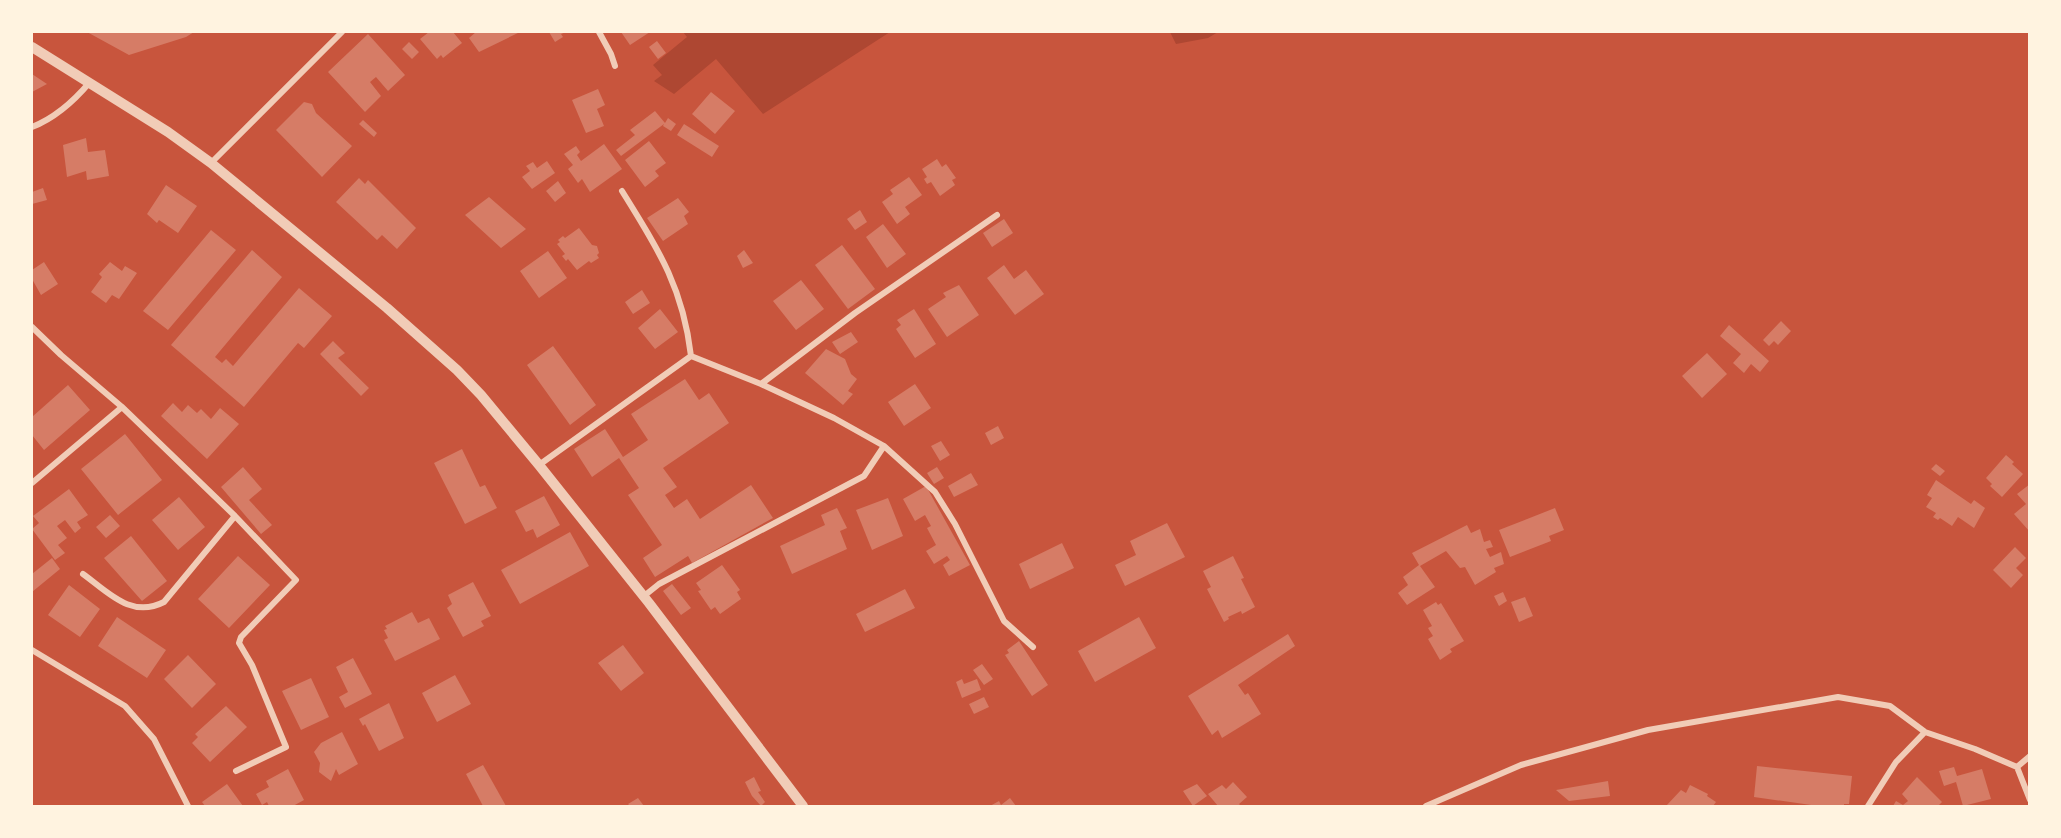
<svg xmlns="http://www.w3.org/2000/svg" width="2061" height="838" font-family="'DM Sans',sans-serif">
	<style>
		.green { fill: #ae4732 }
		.building { fill: #d67c66 }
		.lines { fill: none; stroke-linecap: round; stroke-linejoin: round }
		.minor { stroke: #f1ccb7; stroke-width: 6 }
		.tertiary { stroke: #f1ccb7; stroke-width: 10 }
	</style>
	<rect width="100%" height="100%" fill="#c8553d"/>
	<path class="green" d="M683,32H890L763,114L716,59L674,94L654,81L662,75L653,65L687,37Z
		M1170,32H1218L1208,38L1176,44Z"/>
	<path class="building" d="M87,32H194L186,37L129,55Z
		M429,32H453L462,43L443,58L441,55L437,59L420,39Z
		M476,32H520L479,52L469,38Z
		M549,32H566L561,34L563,37L555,42Z
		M621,32H650L630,45Z
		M368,34L405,75L388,91L376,77L370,82L381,96L365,112L328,72Z
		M657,41L666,53L658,59L649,47Z
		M409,42L419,52L412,59L402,49Z
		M32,74L47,84L32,92Z
		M598,89L605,105L597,109L604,126L586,133L572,100Z
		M711,92L735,111L715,134L692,114Z
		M304,102L312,104L316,113L352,146L322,177L276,130Z
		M655,111L665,123L668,118L676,124L671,131L663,126L664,124L621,156L616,150L635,135L630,130Z
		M363,120L377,133L374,137L359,124Z
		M684,124L719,146L712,157L677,135Z
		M86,138L88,152L105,150L109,176L87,180L86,171L67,177L63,145Z
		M649,141L666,163L655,171L659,176L645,187L625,160Z
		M604,144L622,169L590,192L582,179L578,183L568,169L573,165L564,154L576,146L580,152L577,155L581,161Z
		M937,159L942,167L946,164L956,178L952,180L955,185L940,196L931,182L927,184L924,179L927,177L922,169Z
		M547,161L555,173L532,189L522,177L530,171L526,166L533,162L537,168Z
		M909,177L922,195L905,207L910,214L897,224L882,202L893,194L890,190Z
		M359,178L365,184L368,180L416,228L397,249L382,235L377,240L336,202Z
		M558,181L566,193L555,202L546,191Z
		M166,185L197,206L178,233L159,220L157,223L147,214Z
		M43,188L47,200L32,204V192Z
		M489,197L526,229L501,248L465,215Z
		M678,198L689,212L684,216L688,224L663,241L647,218Z
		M860,210L867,222L855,230L847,219Z
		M1004,219L1013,233L992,247L983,233Z
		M883,224L906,254L887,268L866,237Z
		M579,228L592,245L597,246L599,253L597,255L599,258L591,263L589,261L577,270L568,259L566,261L562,256L565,254L557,244L560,242L558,240L563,236L565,238Z
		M211,230L236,250L168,330L143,311Z
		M842,245L875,289L848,309L815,265Z
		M252,250L282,277L215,357L222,363L226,359L233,366L299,288L332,316L304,348L298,343L244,407L171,345Z
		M744,250L753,263L743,268L737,256Z
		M548,251L567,278L539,298L520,271Z
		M44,262L58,284L41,295L32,279V270Z
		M110,262L122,271L125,266L137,273L119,299L112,295L106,303L91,292L102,277L99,274Z
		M1004,265L1014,279L1026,270L1044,294L1015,315L987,278Z
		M801,280L824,309L796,330L773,301Z
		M959,285L979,315L947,337L928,309L946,297L943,293Z
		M642,290L650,303L633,314L625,302Z
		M660,309L678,332L655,349L638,328Z
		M914,309L936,344L915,358L896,329L901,325L897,320Z
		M1781,321L1791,331L1778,345L1774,341L1769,346L1763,340Z
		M1729,325L1769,361L1760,372L1751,364L1744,373L1733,363L1741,354L1720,336Z
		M851,332L858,342L840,354L832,342Z
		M333,341L345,353L338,358L369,388L361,396L320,354Z
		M553,346L596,405L570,425L527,365Z
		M826,349L845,359L851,374L857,379L848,391L853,394L843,405L805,373Z
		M1707,353L1727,374L1702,398L1682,376Z
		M685,379L699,400L709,393L729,423L663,468L677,487L665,495L674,508L687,499L700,519L751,485L773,518L692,563L688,556L655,577L643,558L662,545L628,495L639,488L619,458L592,477L574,449L605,429L623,457L648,440L631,414Z
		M915,384L931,408L904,426L888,402Z
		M68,385L90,410L44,450L32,435V417Z
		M173,403L182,412L188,405L197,413L201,409L211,419L220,408L239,424L207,459L161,416Z
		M998,426L1004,438L991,445L985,433Z
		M125,434L162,480L118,515L81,469Z
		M941,441L950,455L940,461L931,446Z
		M462,449L480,487L485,485L497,508L465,524L434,463Z
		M2006,455L2014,462L2012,464L2023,474L2002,497L1990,486L1992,484L1986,478Z
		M1936,464L1945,471L1940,476L1931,469Z
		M243,467L262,489L249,500L272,525L261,534L221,487Z
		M937,467L944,478L934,484L927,473Z
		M971,473L978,485L954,497L948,486Z
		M1936,480L1971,504L1974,500L1985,508L1974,528L1958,517L1952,526L1940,518L1938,520L1933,517L1936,513L1926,507L1932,498L1927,495Z
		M2030,484V532L2014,514L2026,504L2017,494Z
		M926,486L970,565L949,576L943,565L950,560L947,556L934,564L926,551L936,545L927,528L931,526L925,515L915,521L903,499Z
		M69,489L88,515L77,522L81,528L75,533L65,520L57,526L67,538L58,545L65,553L55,560L32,529L39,523L33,516Z
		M544,496L560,525L537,538L533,529L526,532L515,511Z
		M179,497L205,527L178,550L152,520Z
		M888,498L903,536L872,550L856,510Z
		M837,508L847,528L840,531L847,549L792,574L780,546L825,525L821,515Z
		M1555,508L1564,530L1549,536L1551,541L1510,557L1499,530Z
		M110,515L120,526L106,538L96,527Z
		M1167,523L1185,557L1125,586L1115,565L1136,555L1130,541Z
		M1467,525L1471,533L1480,529L1484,542L1490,540L1493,547L1486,549L1490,557L1501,552L1504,564L1494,568L1496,572L1475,585L1465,567L1460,568L1446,551L1420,566L1435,587L1407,605L1398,593L1408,585L1403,577L1419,565L1412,553Z
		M570,532L589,566L520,604L501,570Z
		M131,536L167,581L142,601L104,558Z
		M1062,543L1074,568L1030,589L1019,564Z
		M2015,547L2026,558L2016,568L2023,575L2011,588L1993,570Z
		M238,556L270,585L229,628L198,599Z
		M1233,556L1244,578L1241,579L1255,607L1242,614L1241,611L1228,617L1229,619L1224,622L1207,589L1211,587L1203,571Z
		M52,558L60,569L32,592V574Z
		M722,565L740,590L737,592L741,599L720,614L715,607L711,610L698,591L701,590L696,583Z
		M473,582L491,616L481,621L484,626L463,637L447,608L452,604L448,595Z
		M672,584L691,608L681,615L663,591Z
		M69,585L100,609L80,637L48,615Z
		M905,589L915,608L865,632L856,614Z
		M1503,592L1507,601L1499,606L1494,596Z
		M1525,597L1533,616L1519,622L1511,602Z
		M1436,602L1438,605L1441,603L1464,641L1450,649L1452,652L1440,660L1428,639L1433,636L1428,628L1432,626L1423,610Z
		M412,612L418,623L429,618L440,639L395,661L384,640L388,638L384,630L387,629L385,626Z
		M117,617L166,650L147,678L98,646Z
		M1139,617L1156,648L1095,682L1078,651Z
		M1288,634L1295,646L1238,685L1245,695L1248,693L1261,714L1222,738L1218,730L1212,735L1188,696Z
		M1019,641L1048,685L1032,696L1005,655L1009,653L1007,650Z
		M623,645L644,673L621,691L598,663Z
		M188,655L216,684L192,708L164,679Z
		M353,658L372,694L345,708L339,697L348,692L336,667Z
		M982,664L993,679L984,685L973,670Z
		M455,675L471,704L437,722L422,693Z
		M311,678L329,717L301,730L282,691Z
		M962,679L964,684L977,679L981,690L962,698L956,682Z
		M984,697L989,707L974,714L969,704Z
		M389,703L404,738L379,751L365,724L363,726L359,719Z
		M226,706L247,727L210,762L192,743L198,737L195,734Z
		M342,732L358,764L339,775L336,769L331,781L319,772L320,763L314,752L321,743Z
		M483,765L506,806H483L466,774Z
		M1757,766L1852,776L1849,804H1844V806H1811V805L1754,797Z
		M1954,767L1957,776L1982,769L1991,799L1963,806L1956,782L1944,786L1939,771Z
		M288,769L304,800L293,806L288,805L269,806L267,802L262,805L256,794L269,787L266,781Z
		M754,777L761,791L758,792L765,802L761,806L752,796L745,782Z
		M1917,777L1942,802L1938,806H1893L1896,801L1903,805L1908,801L1902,794Z
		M1608,781L1610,796L1569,801L1556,790Z
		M1233,782L1247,797L1239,804L1241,806H1218L1208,794L1222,785L1226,789Z
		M227,784L243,806H205L202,802Z
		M1197,784L1207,796L1193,806L1183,791Z
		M1690,785L1708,794L1707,796L1716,802L1713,806H1666L1681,790L1686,793Z
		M638,798L644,806H630L628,804Z
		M1010,798L1016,806H990L999,801L1001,805Z"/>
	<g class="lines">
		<path class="minor" d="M599,32L611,54L615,66
			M32,127C55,118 74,101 90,82
			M211,163L342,32
			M622,191C658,249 683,287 691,356
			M32,327L61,355L122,407L235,516L296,580L241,637L239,643L252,665L286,747L236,771
			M761,384L855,313L997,215
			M539,465L691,356L761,384L834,418L884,446L935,492L955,524L1004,621L1033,647
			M32,483L122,407
			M83,574C108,592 131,619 164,602L235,516
			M644,596L659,584L864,476L884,446
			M32,650L125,706L154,739L188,806
			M2017,767L2030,800
			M1426,806L1521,765L1648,730L1838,697L1890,706L1925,732L1975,749L2017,767L2030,756
			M1868,806L1896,762L1925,732"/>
		<path class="tertiary" d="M32,47L168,132L211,163L387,308L457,370L481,395L539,465L649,603L803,806"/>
	</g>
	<rect width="2061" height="838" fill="none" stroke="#fff3e0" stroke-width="66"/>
</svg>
